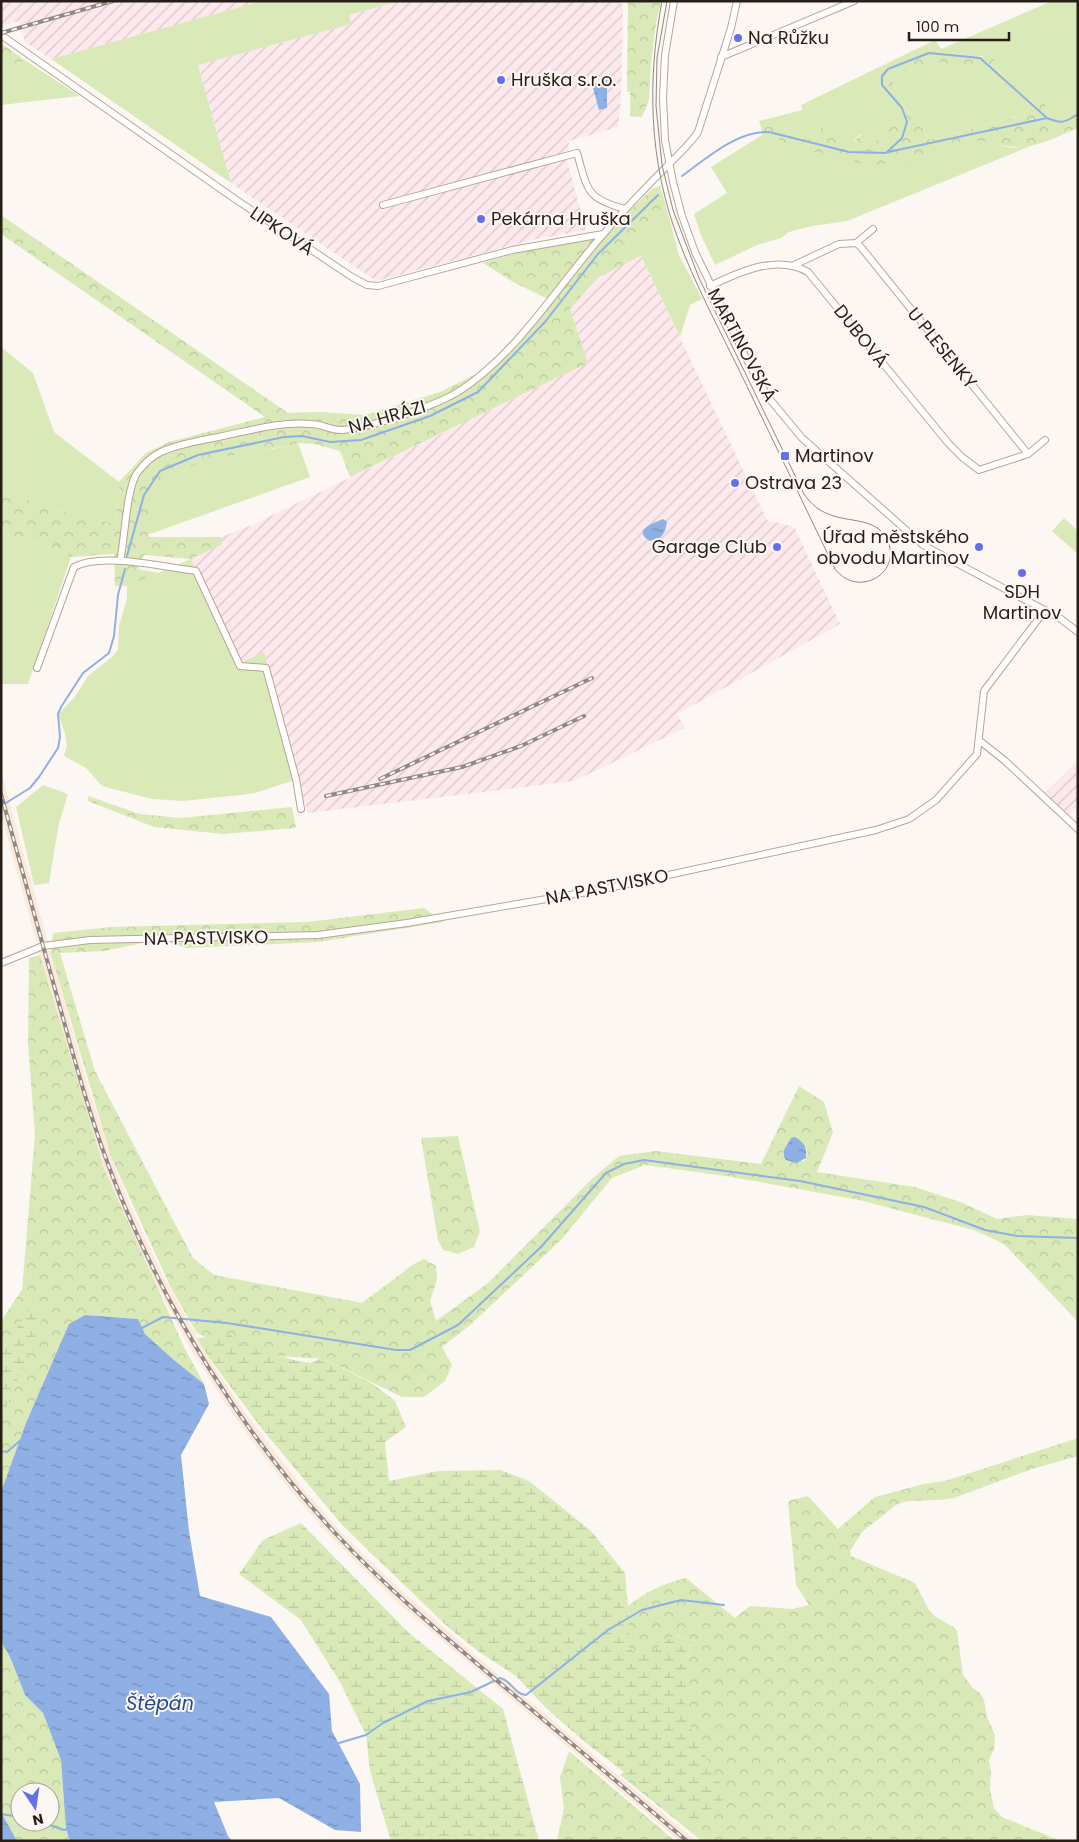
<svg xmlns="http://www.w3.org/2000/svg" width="1079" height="1842" font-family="Poppins,sans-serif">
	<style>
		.built { fill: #fce9db }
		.industrial { fill: url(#industrial-furrows) }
		.green { fill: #d9eab8 }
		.forest { fill: url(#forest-crowns); fill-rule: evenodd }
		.wetland { fill: url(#wetland-marsh) }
		.water { fill: url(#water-ripples) }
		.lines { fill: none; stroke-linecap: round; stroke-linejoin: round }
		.stream { stroke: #8fb0e4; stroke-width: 2 }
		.minor-casing { stroke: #bca492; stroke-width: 8 }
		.minor { stroke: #fff; stroke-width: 6 }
		.tram { stroke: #908984; stroke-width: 1 }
		.rail-casing { stroke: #908984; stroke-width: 4 }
		.rail { stroke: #fcf7f3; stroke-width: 2; stroke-dasharray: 5.5; stroke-linecap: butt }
		.poi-dot { fill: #6470e9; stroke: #fcf7f3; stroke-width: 2 }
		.labels { text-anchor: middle; stroke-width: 4; stroke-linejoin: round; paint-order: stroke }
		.poi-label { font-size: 18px; fill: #271e18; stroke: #fcf7f3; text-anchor: start }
		.street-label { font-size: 18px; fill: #271e18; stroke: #fcf7f3 }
		.water-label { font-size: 19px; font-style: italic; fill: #234b8a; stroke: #fcf7f3 }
	</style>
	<defs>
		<pattern id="industrial-furrows" width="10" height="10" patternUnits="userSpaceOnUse" patternTransform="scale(1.25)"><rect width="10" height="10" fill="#fde8ed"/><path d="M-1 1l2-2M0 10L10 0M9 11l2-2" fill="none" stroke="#d9c7ca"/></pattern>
		<pattern id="forest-crowns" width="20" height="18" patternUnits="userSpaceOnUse" patternTransform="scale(1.25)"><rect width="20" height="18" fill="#d9eab8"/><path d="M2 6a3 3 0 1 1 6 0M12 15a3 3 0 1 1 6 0" fill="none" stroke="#bac89d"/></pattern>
		<pattern id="wetland-marsh" width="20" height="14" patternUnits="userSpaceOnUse" patternTransform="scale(1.25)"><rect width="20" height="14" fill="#d9eab8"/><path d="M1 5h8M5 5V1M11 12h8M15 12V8" fill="none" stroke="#bac89d"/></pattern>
		<pattern id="water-ripples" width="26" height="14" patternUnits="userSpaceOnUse" patternTransform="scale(1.25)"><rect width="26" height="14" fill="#8fb0e4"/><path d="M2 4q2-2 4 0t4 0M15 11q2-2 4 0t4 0" fill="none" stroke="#758fb8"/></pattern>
	</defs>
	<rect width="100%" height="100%" fill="#fcf7f3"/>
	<path class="built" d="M1,772L86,1080L112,1160L131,1207L163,1276L216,1370L249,1418L302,1487L340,1531L381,1572L476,1656L696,1841H679L399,1604L332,1538L293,1494L257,1448L223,1400L189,1346L154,1281L111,1188L102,1164L75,1083L1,814Z"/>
	<path class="industrial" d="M1,1H262L51,59L25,42L19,21L1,26Z
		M400,1H617L623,5L621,98L618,127L569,141L567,161L586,230L532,240L376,281L231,183L198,65L351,24L349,15Z
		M641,256L767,520L794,527L840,624L677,714L685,728L574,781L308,813L263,653L241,663L191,559L222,544L221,537L252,525L588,363L570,309L597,278Z
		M1078,761V805L1067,817L1043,795Z"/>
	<path class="green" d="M262,1H400L349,15L351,24L198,65L231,183L51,59Z
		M1052,1H1078V114C1070,119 1056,126 1049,115C1046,112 1046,104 1044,100L1032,103L1013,83H1008L1000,73L997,64L982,56L976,57L968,54L929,52L878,82L886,93L908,119L901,126L883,128L889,136V147L880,148L860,134L849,145H845L839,135L817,130L808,140L790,134L778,124L761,127L759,121L802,110L801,105L935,40L941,49Z
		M26,61L80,96L1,105V67Z
		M943,62L950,68L969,65L985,70L1030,110L1023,115L930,140L916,119L903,105L892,81L896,74L919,67Z
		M762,135L775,137L787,145L827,154L937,150L961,140L975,139L1012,148L1031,146L847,221L812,226L789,232L781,238L757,245L715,265L700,233L694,214L727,193L711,167Z
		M666,206L679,255L702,299L690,305L680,337L641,256L625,264L629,241Z
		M1,347L33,373L54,432L119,482L116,524L52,509L1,490Z
		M298,443L310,477L147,535L144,525L151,511L153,494L168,486L188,467L252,450C268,450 284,448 298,443Z
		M1064,518L1078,531V554L1052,531Z
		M1,533L56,549L71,557L28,684H1Z
		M191,559L241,663L264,652L298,779L255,793L240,795L183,801L152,799L102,786L86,768L64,756L67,746L65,733L59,717L60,712L74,698L88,676L112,657L118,650L119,626L127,599V586Z
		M43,785L68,794L59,823L49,883L34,885L16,807Z"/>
	<path class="forest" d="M625,1H661L656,23L651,63L649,100L642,117L630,116V92H627L628,4Z
		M1,43L26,61L1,67Z
		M929,52L968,54L976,57H992L997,64L1000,73L1008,82L1013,83L1032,102L1039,97L1044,100C1046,104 1046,112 1049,115C1056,126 1070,119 1078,114V128C1063,134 1046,143 1030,146C1001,152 982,132 950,145C941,148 936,150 930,157L869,166L827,154L803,150L787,145L775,137L762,135L761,127L778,124L790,134L808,140L817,130L834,123L839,127L840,135L845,145C854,144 858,135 866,132L877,138L880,147H889V136L883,128L892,117L901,126L908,119L886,93L878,82L880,76ZM943,62L950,68L969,65L985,70L1029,110L1023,115L930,140L916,119L903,105L892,81L896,74L919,67Z
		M660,186L666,206L629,241L625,264L597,278L570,309L588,363L350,477L340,451L314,444L298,443L288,446L262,450H252L188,467L168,486L153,494L151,511L144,525L149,537H221L222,544L191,559L144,555L138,569L159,573L127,586H115L114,554L71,557L56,549L1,533V490L52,509L116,524L119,482L146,453L169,442L265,417L1,234V215L288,413L321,412L365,415L440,392L486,369L548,299L513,282L483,263L566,238L603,237L652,189Z
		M88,796L140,814L181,818L292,807L296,828L223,834L154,827L88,801Z
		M424,908L443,922L318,942L186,948L162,939L104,951L60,953L95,1071L193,1258L214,1275L362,1303L414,1264L424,1259L436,1266L437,1280L430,1301L436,1321L488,1283L593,1178L619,1156L656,1151L761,1164L799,1086L824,1102L833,1133L817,1172L915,1187L963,1203L997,1219L1027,1215L1078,1219V1322L1004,1244L974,1230L859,1200L726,1176L645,1165L612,1178L561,1240L469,1326L442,1347L452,1365L445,1381L424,1397H402L324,1359L278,1356L236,1345L214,1341L197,1333L171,1288L111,1157L51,954L53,933L112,927L307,922ZM795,1137C804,1143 812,1151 804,1161L786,1160C780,1151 789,1144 795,1137Z
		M40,955L104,1169L185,1349L204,1384L174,1360L145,1334L137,1319L84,1315L69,1325L26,1423L1,1492V1321L22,1290L35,1134L28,1044L29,958Z
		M458,1136L480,1232L474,1247L458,1254L443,1250L438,1240L421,1138Z
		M1078,1438V1456L1032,1469L954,1498L938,1500L907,1501L896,1505L862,1532L850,1551L851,1556L915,1583L929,1610L936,1617L955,1628L957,1631L963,1675L973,1688L981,1694L984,1700L987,1717L995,1735L994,1750L989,1759L991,1772L990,1790L994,1808L1002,1817L1061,1841H702L620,1775L635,1764L677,1697L689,1656L690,1642L676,1634C660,1646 647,1662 629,1648L628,1606C646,1591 663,1584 686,1578L735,1618L750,1606L792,1609L809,1605L796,1585L788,1501L808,1496L838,1529L875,1497L924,1484L945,1481Z
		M1,1641L10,1657L25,1695L43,1713L61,1760L66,1829L70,1841H17L1,1812ZM20,1792H50V1822H20Z
		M569,1751L675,1841H557L564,1808L560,1777Z"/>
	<path class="wetland" d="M32,1305L43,1317L1,1419V1347L8,1342Z
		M231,1335L243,1345L294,1360L310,1363L322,1358L373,1384L395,1401L406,1427L385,1442L389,1481L438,1471L500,1470L529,1481L590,1530L625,1573L629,1618V1648C647,1662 660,1645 675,1634L690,1642L684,1711L692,1730L726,1795C720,1808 701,1818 688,1821L586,1743L546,1708L516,1676L479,1652L449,1628L343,1526L262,1429L210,1359L197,1338Z
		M301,1523L409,1633L503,1709L539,1841H391L370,1771L366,1735L340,1682L301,1620L239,1574L263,1540Z"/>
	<path class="water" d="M607,80V108L599,110L592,84Z
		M663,519L667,522L665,531L661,537L650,541C631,530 654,523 663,519Z
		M795,1137C805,1143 807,1147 806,1158L797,1163L786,1160L784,1157V1150L791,1138Z
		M85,1315L138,1319L145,1334L174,1360L204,1384L209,1404L181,1455L189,1531L200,1596L271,1617L329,1694L332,1731L360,1784L361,1832L335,1830L279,1798L214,1802L228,1836L232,1841H70L66,1829L61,1760L43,1713L25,1695L10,1657L1,1641V1492L26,1423L69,1324Z
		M1,1812L17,1841H1Z"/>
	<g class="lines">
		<path class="stream" d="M888,152L1047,118
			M682,176C707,158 736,131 769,132L849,152L886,153L902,138L907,122L902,108L882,85V76L888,69L929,53L980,58L1047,118C1062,124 1064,123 1078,114
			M127,556L144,495L160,471L198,455L284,437L302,436L330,442L361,440L430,416L478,392L545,322L598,254L658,195
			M1,806L30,788L39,777L58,748L60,737L58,714L61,707L83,673L109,653L114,636L118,595L125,569
			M140,1329L163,1317L227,1323L396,1350H410L458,1325L541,1247L606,1173L624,1164L644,1160L800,1181L924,1207L985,1230L1017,1236L1078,1238
			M1,1451L7,1452L22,1439
			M339,1743L366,1735L383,1723L428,1701L471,1692L500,1678C511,1680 515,1695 526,1695L608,1630L642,1610L681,1600L724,1605
			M1,1814L20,1817
			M41,1822L64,1830L67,1829"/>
		<defs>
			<path id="minor" d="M674,1L665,55L663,98L665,140L673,182L682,216L695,252L749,364L768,397L802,438L923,545L1061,619L1078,632
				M1,35L235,199L352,277L367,285L378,286L512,250L603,234
				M721,57L854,1
				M383,205L577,153C588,190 585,198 625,209
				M856,243L873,229
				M792,266L839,244L856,243L860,246L1028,454
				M710,286C739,272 777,254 808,272L949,444L962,457L979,470L1028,454L1045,440
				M120,561C125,539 126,490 137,473C143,465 152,456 161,452C178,444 199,441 218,437C248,431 281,421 311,424C322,424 332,431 342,430C370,428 438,405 461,390C520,351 560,282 607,230C629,204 653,180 677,156C685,148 692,141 698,132L731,28L737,1
				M37,668L74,567C101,552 164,567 196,571L240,666L266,668L296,779L301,809
				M980,741L1004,760L1078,829
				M1,963L43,946L90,940L318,935L407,923L599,890L876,830L909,819L936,800L977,754L984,691L1045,610"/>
		</defs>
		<use href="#minor" class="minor-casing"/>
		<use href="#minor" class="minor"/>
		<path class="tram" d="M662,1C647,81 649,160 677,236C695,284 719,329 741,374C772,439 804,504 835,569C859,600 905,571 886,538C876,518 848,522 831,515C819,511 811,504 804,494L699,278L673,210L662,165L656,106L657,58L667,1"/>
		<defs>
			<path id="rail" d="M1,33L113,1
				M380,779L592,678
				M1,794C20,862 39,931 58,1000C75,1062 92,1125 116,1185C167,1313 242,1433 336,1534C392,1594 456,1646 519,1699C575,1746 631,1794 687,1841
				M326,796L462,767L521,746L584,716"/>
		</defs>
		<use href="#rail" class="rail-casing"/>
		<use href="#rail" class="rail"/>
	</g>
	<g class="poi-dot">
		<circle cx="738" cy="38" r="5"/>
		<circle cx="501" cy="80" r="5"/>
		<circle cx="481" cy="219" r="5"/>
		<rect x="780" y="451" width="10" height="10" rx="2.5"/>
		<circle cx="735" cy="483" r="5"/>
		<circle cx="777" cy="547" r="5"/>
		<circle cx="979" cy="547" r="5"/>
		<circle cx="1022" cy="573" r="5"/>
	</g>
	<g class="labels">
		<g class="poi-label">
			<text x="748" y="44">Na Růžku</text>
			<text x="511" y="86">Hruška s.r.o.</text>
			<text x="491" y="225">Pekárna Hruška</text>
			<text x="795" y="462">Martinov</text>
			<text x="745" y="489">Ostrava 23</text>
			<text x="969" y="543" text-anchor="end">Úřad městského<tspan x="969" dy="21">obvodu Martinov</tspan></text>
			<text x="767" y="553" text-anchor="end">Garage Club</text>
			<text x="1022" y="598" text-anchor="middle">SDH<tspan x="1022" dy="21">Martinov</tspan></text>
		</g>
		<g class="street-label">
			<text transform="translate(282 231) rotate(34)" y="6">LIPKOVÁ</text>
			<text transform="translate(861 336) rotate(51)" y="6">DUBOVÁ</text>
			<text transform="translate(742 345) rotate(62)" y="6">MARTINOVSKÁ</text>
			<text transform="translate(942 348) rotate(51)" y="6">U PLESENKY</text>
			<text transform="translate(387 417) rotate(-16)" y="6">NA HRÁZI</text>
			<text transform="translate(607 887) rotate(-11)" y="6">NA PASTVISKO</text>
			<text transform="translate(206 938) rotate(-1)" y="6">NA PASTVISKO</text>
		</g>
		<g class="water-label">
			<text x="160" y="1710">Štěpán</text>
		</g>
	</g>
	<rect width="1079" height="1842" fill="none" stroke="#271e18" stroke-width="5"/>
	<g transform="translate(35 1807) rotate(167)"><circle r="24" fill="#fcf7f3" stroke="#a7a09b"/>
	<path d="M0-4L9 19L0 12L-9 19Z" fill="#6470e9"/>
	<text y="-8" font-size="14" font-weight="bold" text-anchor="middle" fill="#271e18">N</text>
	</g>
	<path d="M909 32v8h100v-8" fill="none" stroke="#271e18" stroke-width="2.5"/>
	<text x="916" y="32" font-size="15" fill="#271e18" stroke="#fcf7f3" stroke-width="4" paint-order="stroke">100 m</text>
</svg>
